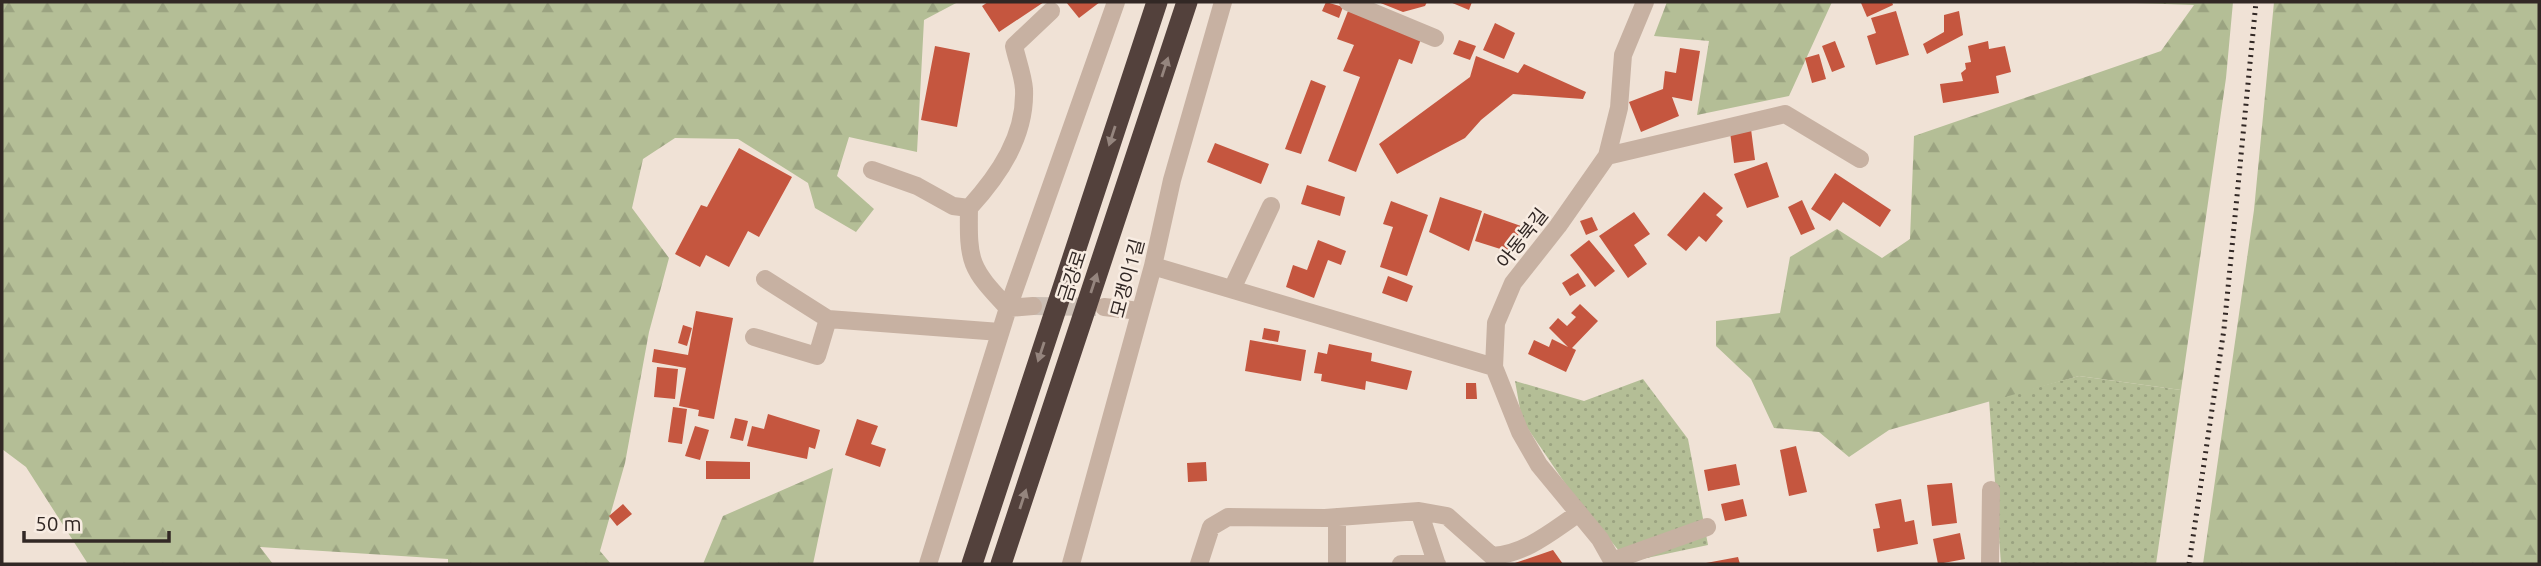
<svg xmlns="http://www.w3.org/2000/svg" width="2541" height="566" font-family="Ubuntu,'Noto Sans KR',sans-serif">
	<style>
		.grass { fill: url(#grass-dots) }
		.forest { fill: url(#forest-firs) }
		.building { fill: #c5563f }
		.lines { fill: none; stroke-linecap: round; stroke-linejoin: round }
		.minor-tunnel { stroke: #cabdb3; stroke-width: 18; stroke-dasharray: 18 9; stroke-linecap: butt }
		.minor { stroke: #c7b1a2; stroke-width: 18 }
		.highway { stroke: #53413c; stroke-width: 21 }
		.rail { stroke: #322825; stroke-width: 5; stroke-dasharray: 2 5; stroke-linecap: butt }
		.oneway { fill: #95857e }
		.labels { text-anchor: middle; stroke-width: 5; stroke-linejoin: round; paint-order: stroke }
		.street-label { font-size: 19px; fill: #322825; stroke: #f8ece2 }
	</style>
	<defs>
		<pattern id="grass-dots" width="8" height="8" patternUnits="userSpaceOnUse" patternTransform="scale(1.75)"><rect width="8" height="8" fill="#b4be96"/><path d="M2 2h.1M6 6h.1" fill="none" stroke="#9ba381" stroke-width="1.8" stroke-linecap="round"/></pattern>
		<pattern id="forest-firs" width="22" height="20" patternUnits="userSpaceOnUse" patternTransform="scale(1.75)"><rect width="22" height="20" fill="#b4be96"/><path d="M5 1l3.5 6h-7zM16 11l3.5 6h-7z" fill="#9ba381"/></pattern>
	</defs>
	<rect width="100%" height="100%" fill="#f0e2d6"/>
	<path class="grass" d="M2079,376L2181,390L2156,564H2001L1989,400Z
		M1643,379L1688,439L1708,545L1628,562L1571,492L1522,420L1515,381L1584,401Z"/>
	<path class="forest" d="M2,2H958L924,20L917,152L849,137L837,176L874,209L856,232L815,208L808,183L738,139L675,138L643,159L632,208L669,258L649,332L625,463L600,551L611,564H448V559L260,547L273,564H88L26,467L2,449Z
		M1667,2H1832L1789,96L1697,115L1709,41L1654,36Z
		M2107,2H2233L2226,78L2181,390L2079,376L1889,430L1849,457L1819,432L1774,428L1751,379L1716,346V321L1780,313L1790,257L1837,229L1882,258L1910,239L1914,136L2161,51L2194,5Z
		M2274,2H2539V564H2203L2254,210Z
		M833,468L813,564H703L723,516Z"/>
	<path class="building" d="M988,2H1044L999,32L982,6Z
		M1066,2H1100L1079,18Z
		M1326,2L1343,7L1339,18L1322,11Z
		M1378,2H1427L1425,6L1403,12Z
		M1450,2H1472L1469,10Z
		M1863,2H1892L1893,5L1867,17L1861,3Z
		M1348,11L1421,39L1412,64L1399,59L1356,172L1328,161L1360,77L1343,71L1354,45L1337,39Z
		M1896,11L1909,55L1876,65L1867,36L1876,33L1871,18Z
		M1959,11L1963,35L1927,54L1923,44L1944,32V15Z
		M1495,23L1515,33L1504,59L1483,50Z
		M1459,40L1476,46L1470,60L1453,54Z
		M1835,41L1845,67L1832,72L1822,46Z
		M1988,41L1989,49L2005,46L2011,72L1996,76L1999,93L1943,103L1940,84L1963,81L1961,73L1966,69L1965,63L1971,62L1968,46Z
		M935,46L970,53L957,127L921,120Z
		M1680,48L1700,51L1692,101L1672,97L1679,116L1641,132L1629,102L1663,89L1665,71L1676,73Z
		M1819,54L1826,79L1812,83L1805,58Z
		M1476,56L1518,73L1524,64L1586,92L1583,99L1513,94L1481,120L1465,138L1397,174L1379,144L1470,77Z
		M1311,80L1326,86L1301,154L1285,149Z
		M1751,129L1755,160L1734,163L1730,132Z
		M1215,143L1269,164L1261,184L1207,162Z
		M739,148L792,177L759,237L748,231L729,267L706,255L700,267L675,254L701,205L707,207Z
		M1767,162L1779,197L1747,208L1734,174Z
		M1835,173L1891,210L1880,227L1843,202L1830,221L1811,209Z
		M1307,185L1345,197L1340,216L1301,204Z
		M1704,192L1723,208L1716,215L1723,221L1706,242L1699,236L1686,251L1667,235Z
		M1440,197L1482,211L1469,251L1429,232Z
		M1802,200L1815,229L1801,235L1788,207Z
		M1391,201L1428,215L1407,276L1380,267L1393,227L1383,224Z
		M1634,212L1650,234L1634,245L1647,264L1628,278L1599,236Z
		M1484,213L1521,226L1513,253L1475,241Z
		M1592,217L1598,230L1586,235L1580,221Z
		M1318,240L1346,251L1341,265L1328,260L1314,298L1286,287L1293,265L1307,270Z
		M1589,240L1615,271L1595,287L1570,255Z
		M1578,273L1586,286L1570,296L1562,283Z
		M1388,276L1413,286L1407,302L1382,293Z
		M1580,304L1598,321L1572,348L1576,350L1566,372L1528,354L1534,340L1549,347L1552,339L1568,347L1549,328L1558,318L1567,326L1576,317L1571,313Z
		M696,311L733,318L714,419L698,416L699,410L679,406L686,368L652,362L654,349L688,355Z
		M683,325L692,328L687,346L678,343Z
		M1264,328L1280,331L1278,342L1262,339Z
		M1250,340L1306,350L1301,381L1245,371Z
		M1329,344L1372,353L1371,361L1412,371L1407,390L1366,381L1365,390L1321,381L1322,374L1314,373L1318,352L1327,354Z
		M657,367L678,369L675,399L654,397Z
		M1466,383H1476L1477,399H1466Z
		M673,407L687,409L682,444L668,442Z
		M768,414L820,430L815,449L809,447L807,459L747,446L752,426L764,429Z
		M735,418L748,421L743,441L730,438Z
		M857,419L878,426L871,444L886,449L880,467L845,455Z
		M695,426L709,430L700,460L685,456Z
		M1796,446L1807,492L1789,496L1780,450Z
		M706,461L750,462V479H706Z
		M1206,462L1207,481L1188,482L1187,463Z
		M1736,464L1740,485L1708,491L1704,470Z
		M1952,483L1957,523L1932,526L1927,485Z
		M1743,499L1747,516L1725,521L1721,504Z
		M1901,499L1905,522L1914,520L1918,544L1877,552L1873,529L1880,528L1875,504Z
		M623,504L632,514L617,526L609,516Z
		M1960,533L1965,559L1938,564L1933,539Z
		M1553,550L1563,564H1512Z
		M1738,557L1740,564H1706V563Z"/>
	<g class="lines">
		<path class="minor-tunnel" d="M1033,306L1096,307"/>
		<path class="minor" d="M1348,2L1435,38
			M1607,156L1785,114L1860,159
			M872,170L917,186L953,206L969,208
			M1153,266L1494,367
			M765,279L828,319L1000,332
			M1232,289L1271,206
			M1033,306L1008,308C970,268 968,263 969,208C999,175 1026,136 1024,89C1023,75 1017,60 1014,46L1051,11
			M1104,307L1140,311
			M754,337L817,356L828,319
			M1419,511L1447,516L1492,556C1526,554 1552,531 1579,513
			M1337,517V564
			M1612,561L1707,527
			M928,564L1008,308L1116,2
			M1071,564L1153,266L1172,180L1223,2
			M1199,564L1211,527L1228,517L1325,518L1419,511L1436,562
			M1401,564H1437
			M1614,564L1600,539L1539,465L1520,432L1494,367L1496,323L1513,283L1558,226L1607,156L1619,108L1623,55L1645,2
			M1990,564L1991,490"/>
		<path class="highway" d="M972,564L1157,2
			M1001,564L1187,2"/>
		<path class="rail" d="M2189,564L2224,329L2256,2"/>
	</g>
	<defs><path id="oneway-solid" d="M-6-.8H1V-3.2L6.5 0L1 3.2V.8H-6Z" transform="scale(1.75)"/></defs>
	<g class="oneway">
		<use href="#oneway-solid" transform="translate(1165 67) rotate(-72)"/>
		<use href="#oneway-solid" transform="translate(1112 136) rotate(108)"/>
		<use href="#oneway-solid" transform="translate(1094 283) rotate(-72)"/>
		<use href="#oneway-solid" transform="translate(1041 352) rotate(108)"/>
		<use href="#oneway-solid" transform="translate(1023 499) rotate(-72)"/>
	</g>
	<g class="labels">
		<g class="street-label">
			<text transform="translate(1522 238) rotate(-52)" y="7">아동북길</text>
			<text transform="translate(1072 276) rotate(-72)" y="7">금강로</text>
			<text transform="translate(1127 278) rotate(-75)" y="7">모갱이1길</text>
		</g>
	</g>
	<rect width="2541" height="566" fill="none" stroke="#322825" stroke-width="7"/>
	<path d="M24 531v10h145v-10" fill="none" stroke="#322825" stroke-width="3.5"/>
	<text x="35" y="531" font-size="21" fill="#322825" stroke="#f8ece2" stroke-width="5" paint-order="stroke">50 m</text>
</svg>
